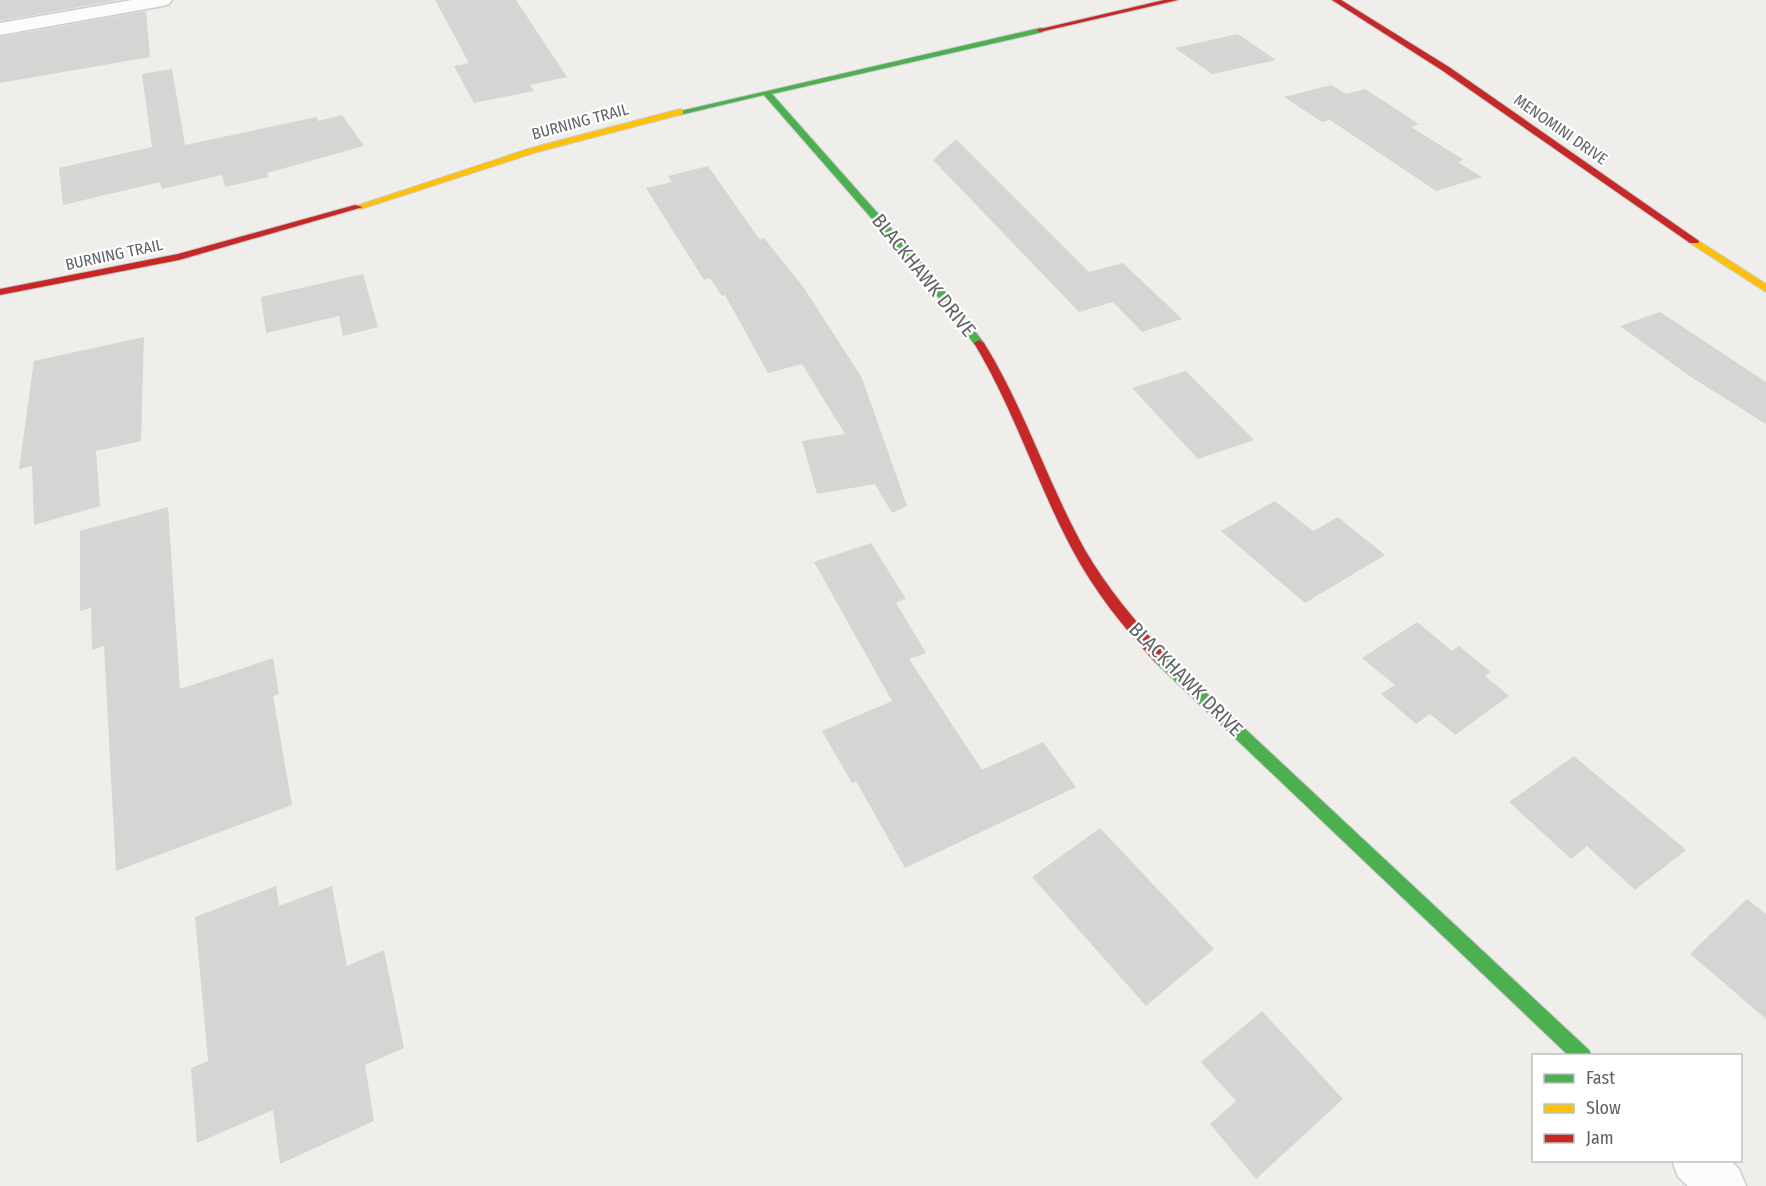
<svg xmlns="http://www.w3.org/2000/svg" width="1766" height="1186" font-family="'Fira Sans Condensed',sans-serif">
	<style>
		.building { fill: #d6d5d3 }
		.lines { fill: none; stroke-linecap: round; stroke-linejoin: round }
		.street-casing { stroke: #cbcccc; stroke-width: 3 }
		.fast-casing { stroke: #cacacb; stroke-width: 2 }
		.slow-casing { stroke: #cacacb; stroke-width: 2 }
		.jam-casing { stroke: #cacacb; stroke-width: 2 }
		.street { fill: #fdfcfc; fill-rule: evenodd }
		.fast { fill: #4caf50; fill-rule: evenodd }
		.slow { fill: #ffc107; fill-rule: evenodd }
		.jam { fill: #c62828; fill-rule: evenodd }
		.labels { text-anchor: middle; stroke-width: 4.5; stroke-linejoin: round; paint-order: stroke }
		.far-street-label { font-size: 16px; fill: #5f6368; stroke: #fff }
		.street-label { font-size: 20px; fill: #5f6368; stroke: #fff }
	</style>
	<rect width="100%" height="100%" fill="#efeeea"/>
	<path class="building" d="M0,0H119L0,21Z
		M435,0H516L567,77L530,85L534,91L474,103L454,66L469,63Z
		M146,11L150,57L0,83V37Z
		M1238,34L1276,60L1212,74L1175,48Z
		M172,69L185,145L317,117L318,121L342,115L364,146L267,173L268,177L225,187L222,175L162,189L160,182L63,205L59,168L152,147L142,74Z
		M1331,85L1346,94L1365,89L1419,124L1411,127L1464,160L1458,162L1482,177L1436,191L1330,120L1322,122L1284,97Z
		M956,139L1089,272L1123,263L1182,319L1142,332L1113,302L1079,312L933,160Z
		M708,166L760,240L764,238L804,288L862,378L907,506L892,513L875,484L817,494L802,441L845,434L802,364L768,373L725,295L722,296L710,278L704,280L646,188L672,182L668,176Z
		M363,274L378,327L343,336L339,316L266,333L261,297Z
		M1660,312L1766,382V424L1691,377L1620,326Z
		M144,337L141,441L96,451L100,506L34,525L32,466L19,469L34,361Z
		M1186,371L1254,440L1198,459L1132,388Z
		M1275,501L1313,531L1338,517L1385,555L1305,603L1221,531Z
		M168,507L180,689L273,658L279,694L273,696L292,805L116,871L104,646L92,650L91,608L80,611V531Z
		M871,543L906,599L896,603L926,653L909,659L982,770L1043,742L1076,787L905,868L856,781L852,783L822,731L892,701L814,562Z
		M1417,622L1452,651L1459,646L1491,672L1485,676L1509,696L1455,735L1430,714L1416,724L1381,694L1395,685L1362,658Z
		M1574,756L1686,850L1635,890L1587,846L1571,859L1509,802Z
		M1100,828L1214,949L1146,1006L1032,877Z
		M276,886L279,906L332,886L347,966L384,950L404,1048L365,1065L374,1121L280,1164L273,1110L197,1143L191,1068L208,1061L195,917Z
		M1747,899L1766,914V1019L1690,954Z
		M1262,1011L1343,1099L1256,1179L1210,1124L1236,1101L1201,1062Z"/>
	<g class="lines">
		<defs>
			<path id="street" d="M132,0H172L169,4L163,6L0,35V23Z
				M1672,1160H1730L1739,1169L1746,1186H1688L1678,1177Z"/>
			<path id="fast" d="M1040,28H1043V32L772,94L929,271L984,343L979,346L975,345L921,275L764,95L680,115L676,112Z
				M1161,653L1166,655L1589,1050L1592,1056H1569L1156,663L1154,659L1156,655Z"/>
			<path id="slow" d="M680,109L683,110V114L537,152L361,209L353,207L531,148Z
				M1694,238L1766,284V292L1690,243V239Z"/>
			<path id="jam" d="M1164,0H1178L1040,32L1036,30Z
				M1332,0H1341L1449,67L1699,241L1698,243H1690L1443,71Z
				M355,205L363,207L179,260L0,295V289L178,254Z
				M979,340L984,343C1025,409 1047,482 1085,550C1107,588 1136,622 1166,655L1168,659L1166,663H1156C1124,628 1094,591 1072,549C1036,482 1014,409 974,343Z"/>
		</defs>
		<use href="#street" class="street-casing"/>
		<use href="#fast" class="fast-casing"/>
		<use href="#slow" class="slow-casing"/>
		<use href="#jam" class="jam-casing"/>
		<use href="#street" class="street"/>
		<use href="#fast" class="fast"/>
		<use href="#slow" class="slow"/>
		<use href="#jam" class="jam"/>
	</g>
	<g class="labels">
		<g class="far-street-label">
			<text transform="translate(580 121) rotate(-15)" y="6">BURNING TRAIL</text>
			<text transform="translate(1561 129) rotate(35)" y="6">MENOMINI DRIVE</text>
			<text transform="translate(114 254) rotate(-12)" y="6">BURNING TRAIL</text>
		</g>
		<g class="street-label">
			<text transform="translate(924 275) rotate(51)" y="7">BLACKHAWK DRIVE</text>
			<text transform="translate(1186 679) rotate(45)" y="7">BLACKHAWK DRIVE</text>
		</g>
	</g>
	<rect x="1532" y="1054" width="210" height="108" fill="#ffffff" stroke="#bfc1c3" stroke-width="1.5"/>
	<rect x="1544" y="1074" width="30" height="9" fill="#4caf50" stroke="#bfc1c3" stroke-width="1.5"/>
	<text x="1586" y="1084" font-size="18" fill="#5f6368">Fast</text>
	<rect x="1544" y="1104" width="30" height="9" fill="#ffc107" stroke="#bfc1c3" stroke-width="1.5"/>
	<text x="1586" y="1114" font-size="18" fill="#5f6368">Slow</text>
	<rect x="1544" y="1134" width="30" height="9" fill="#c62828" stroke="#bfc1c3" stroke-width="1.5"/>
	<text x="1586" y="1144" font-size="18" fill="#5f6368">Jam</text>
</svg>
